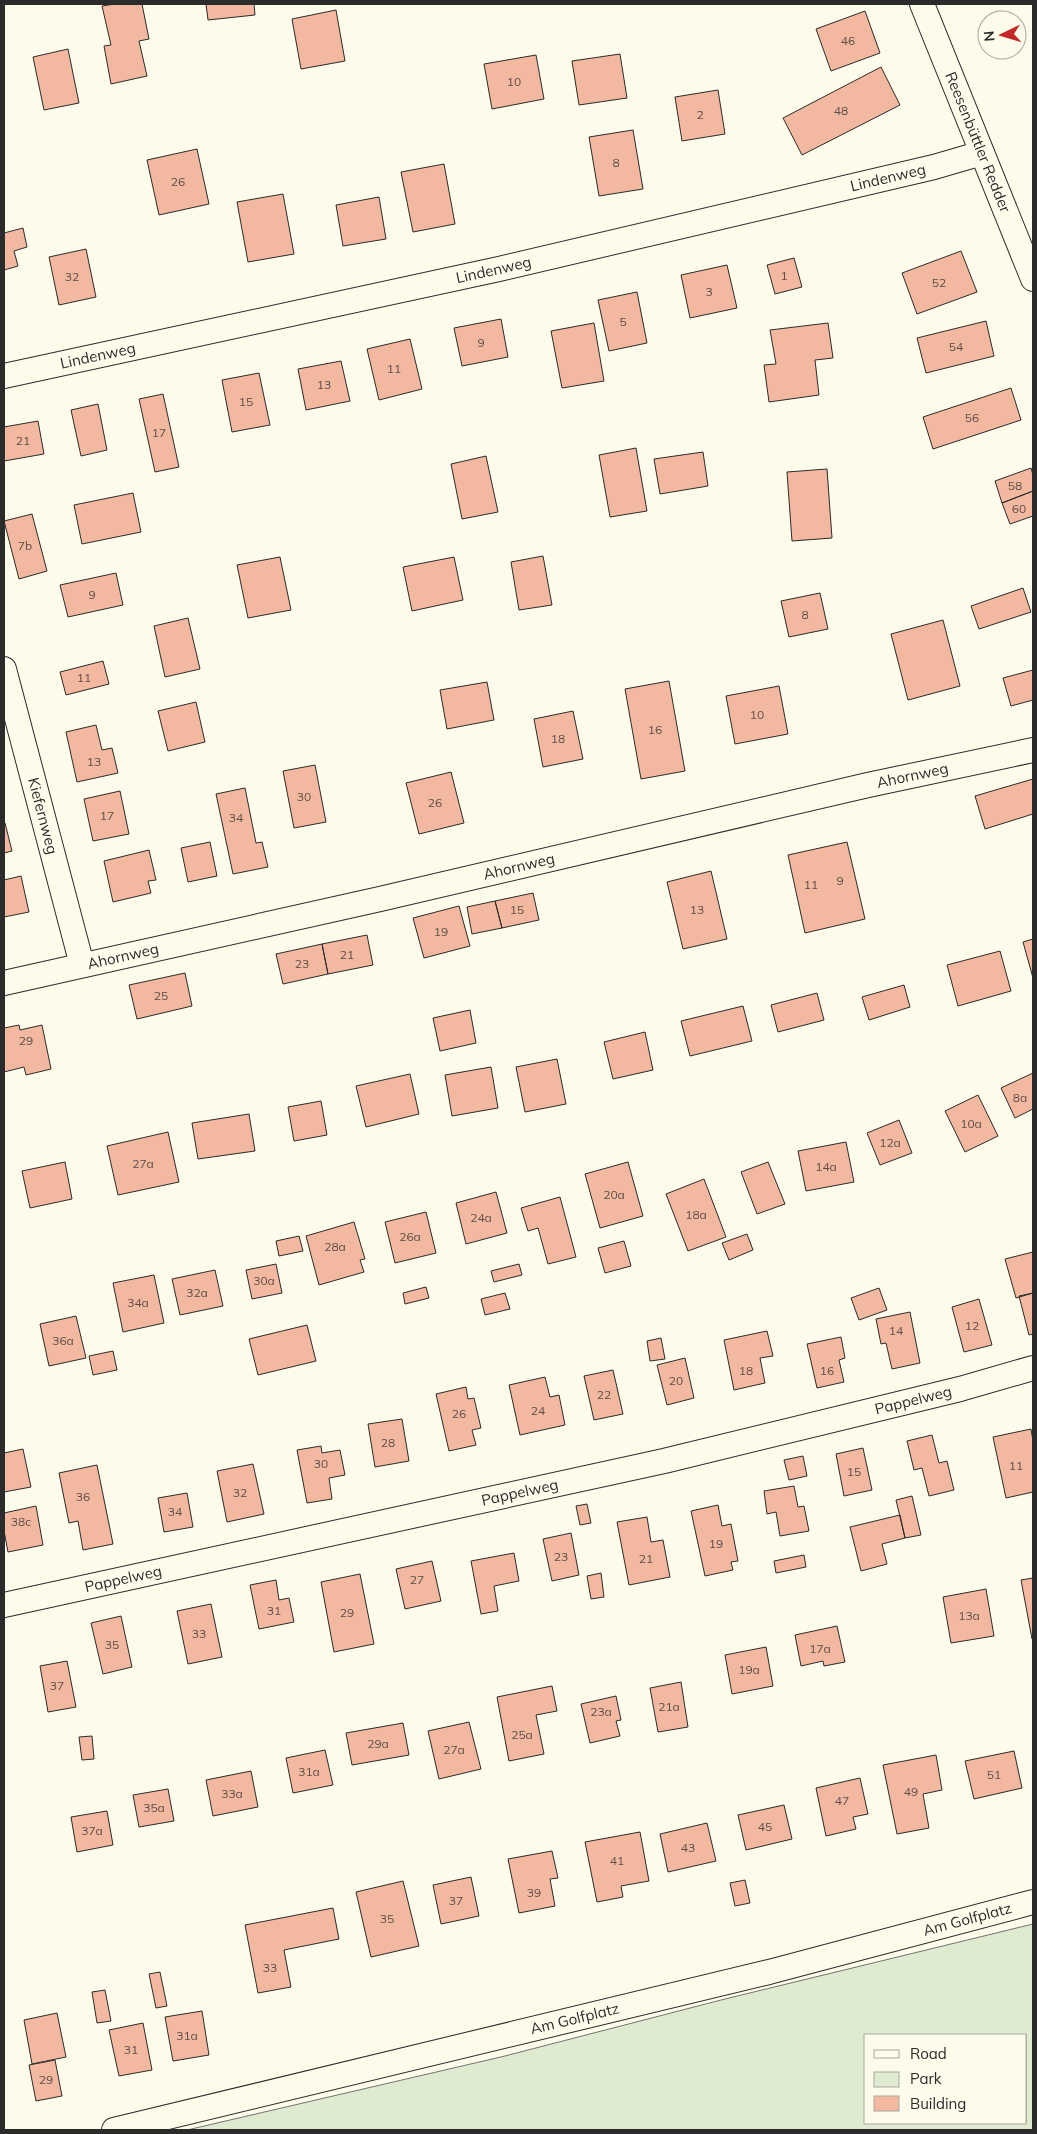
<svg xmlns="http://www.w3.org/2000/svg" width="1037" height="2134" font-family="Mulish,sans-serif">
	<style>
		.green { fill: #deebd1; stroke: #74746e; fill-rule: evenodd }
		.building { fill: #f2b8a0; stroke: #2b2b2b }
		.lines { fill: none; stroke-linecap: round; stroke-linejoin: round }
		.street-casing { stroke: #2b2b2b; stroke-width: 26 }
		.street { stroke: #fdfbea; stroke-width: 24 }
		.labels { text-anchor: middle; stroke-width: 4; stroke-linejoin: round; paint-order: stroke }
		.number-label { font-size: 12px; fill: #5d4e48 }
		.street-label { font-size: 15px; fill: #2b2b2b; stroke: #fdfbea }
	</style>
	<rect width="100%" height="100%" fill="#fdfbea"/>
	<path class="green" d="M1033,1924V2130H187L505,2056L721,2000ZM866,2035H1026V2123H866Z"/>
	<path class="building" d="M115,4H142L149,39L139,41L147,76L111,84L104,46L111,45L102,6Z
		M206,4H254L255,15L208,20Z
		M336,10L345,61L301,69L292,19Z
		M865,11L880,53L831,71L816,29Z
		M68,49L79,103L44,110L33,57Z
		M620,54L627,98L579,105L572,61Z
		M536,55L544,99L492,109L484,64Z
		M881,67L900,105L802,155L783,118Z
		M718,90L725,134L682,141L675,97Z
		M633,130L643,189L599,196L589,137Z
		M197,149L209,204L159,215L147,160Z
		M444,164L455,224L413,232L401,172Z
		M283,194L294,254L248,262L237,202Z
		M379,197L386,239L343,246L336,205Z
		M23,228L27,247L14,251L18,266L4,270V233Z
		M86,249L96,297L59,305L49,257Z
		M961,251L977,292L917,314L902,273Z
		M794,258L802,287L775,294L767,265Z
		M727,265L737,308L690,318L681,275Z
		M637,292L647,343L609,351L598,300Z
		M501,319L508,357L462,366L454,328Z
		M986,321L994,356L926,373L917,338Z
		M594,323L604,381L562,388L551,331Z
		M828,323L833,358L815,360L819,395L769,402L764,365L776,364L770,330Z
		M410,339L422,389L379,400L367,349Z
		M341,361L350,401L306,410L298,369Z
		M259,373L270,425L232,432L222,380Z
		M1011,388L1021,420L933,449L923,417Z
		M163,394L179,467L155,472L139,399Z
		M98,404L107,450L81,456L71,410Z
		M38,421L44,454L4,461V427Z
		M636,448L647,511L610,517L599,455Z
		M703,452L708,486L660,494L654,459Z
		M486,456L498,512L462,519L451,464Z
		M1031,468L1033,475V491L1002,503L995,481Z
		M827,469L832,538L792,541L787,472Z
		M1033,491V516L1010,524L1002,503Z
		M133,493L141,532L82,544L74,505Z
		M32,514L47,571L19,579L4,521Z
		M543,556L552,605L519,610L511,562Z
		M280,557L291,610L248,618L237,565Z
		M454,557L463,600L412,611L403,567Z
		M116,573L123,605L68,617L60,585Z
		M1023,588L1031,612L979,629L971,606Z
		M820,593L828,629L789,637L781,601Z
		M188,618L200,669L165,677L154,626Z
		M943,620L960,686L908,700L891,634Z
		M103,661L109,684L66,695L60,672Z
		M1033,670V700L1011,706L1003,678Z
		M669,681L685,771L641,779L625,689Z
		M487,682L494,720L447,729L440,690Z
		M779,686L788,734L735,744L726,696Z
		M196,702L205,742L168,751L158,711Z
		M573,711L583,759L543,767L534,719Z
		M96,725L102,750L112,748L118,773L77,782L66,732Z
		M315,765L326,822L294,828L283,771Z
		M451,772L464,823L419,834L406,783Z
		M1033,779V814L985,829L975,796Z
		M245,788L256,843L262,842L268,867L233,874L216,794Z
		M120,791L129,834L93,841L84,799Z
		M4,823H5L12,851L4,853Z
		M210,842L217,876L188,882L181,848Z
		M847,842L865,919L805,933L788,855Z
		M149,850L156,880L148,881L151,893L113,902L104,861Z
		M711,871L727,939L683,949L667,882Z
		M21,876L29,912L4,917V880Z
		M533,893L539,920L502,928L495,901Z
		M495,901L502,928L472,934L467,907Z
		M459,906L470,946L424,958L413,918Z
		M367,935L373,965L328,974L322,944Z
		M1033,939V978L1023,942Z
		M322,944L328,974L283,984L276,954Z
		M1000,951L1011,991L958,1006L947,965Z
		M185,973L192,1006L137,1019L129,985Z
		M904,985L910,1007L869,1020L862,997Z
		M817,993L824,1020L778,1032L771,1005Z
		M743,1006L752,1041L690,1056L681,1021Z
		M470,1010L476,1043L440,1051L433,1018Z
		M19,1025L20,1030L42,1025L51,1069L26,1075L24,1067L4,1072V1028Z
		M645,1032L653,1070L613,1079L604,1042Z
		M557,1059L566,1104L525,1112L516,1067Z
		M491,1067L498,1108L452,1116L445,1075Z
		M1033,1073V1109L1015,1118L1001,1088Z
		M410,1074L419,1114L366,1127L356,1086Z
		M978,1095L998,1136L965,1152L945,1111Z
		M321,1101L327,1135L294,1141L288,1107Z
		M249,1114L255,1151L198,1159L192,1123Z
		M899,1120L912,1153L880,1165L867,1133Z
		M168,1132L179,1182L118,1195L107,1146Z
		M846,1142L854,1182L806,1191L798,1151Z
		M65,1162L72,1199L30,1208L22,1171Z
		M628,1162L643,1216L600,1228L585,1174Z
		M768,1162L785,1204L757,1214L741,1172Z
		M704,1179L726,1237L688,1251L666,1194Z
		M496,1192L507,1233L466,1244L456,1203Z
		M560,1197L576,1257L548,1264L538,1228L528,1231L521,1208Z
		M426,1212L436,1253L395,1263L385,1222Z
		M354,1222L365,1259L360,1260L364,1272L319,1285L306,1236Z
		M747,1234L753,1250L729,1260L722,1243Z
		M299,1236L303,1251L279,1256L276,1241Z
		M624,1241L631,1266L605,1273L598,1248Z
		M1033,1252V1293L1016,1298L1005,1259Z
		M276,1264L282,1293L252,1299L246,1270Z
		M519,1264L522,1275L494,1282L491,1271Z
		M215,1270L223,1306L180,1315L172,1279Z
		M154,1275L164,1323L123,1332L113,1283Z
		M426,1287L429,1298L405,1304L403,1293Z
		M879,1288L887,1310L859,1320L851,1298Z
		M505,1293L510,1309L485,1315L481,1299Z
		M1033,1293V1334L1029,1335L1019,1296Z
		M979,1299L992,1345L964,1352L952,1307Z
		M910,1312L920,1363L892,1369L886,1343L881,1344L876,1319Z
		M76,1316L86,1358L49,1366L40,1324Z
		M307,1325L316,1361L258,1375L249,1339Z
		M767,1331L773,1356L760,1358L765,1383L734,1390L724,1340Z
		M841,1337L845,1358L839,1360L844,1382L817,1388L807,1344Z
		M661,1338L665,1359L650,1361L647,1341Z
		M113,1351L117,1370L93,1375L89,1356Z
		M685,1358L694,1398L667,1405L657,1365Z
		M613,1370L623,1414L594,1420L584,1376Z
		M545,1377L550,1397L559,1395L565,1425L520,1435L509,1385Z
		M466,1387L468,1399L474,1398L481,1428L472,1430L476,1445L449,1451L436,1394Z
		M402,1419L409,1461L375,1467L368,1424Z
		M1031,1429L1033,1441V1492L1006,1498L993,1437Z
		M932,1435L939,1463L947,1461L954,1490L929,1496L922,1468L914,1470L907,1441Z
		M321,1446L322,1453L340,1450L345,1475L329,1478L332,1499L307,1503L297,1450Z
		M863,1448L872,1490L844,1496L836,1454Z
		M23,1449L31,1487L4,1492V1453Z
		M803,1456L807,1476L789,1480L784,1460Z
		M253,1464L264,1514L227,1522L217,1471Z
		M97,1465L113,1544L83,1550L78,1521L69,1523L59,1473Z
		M794,1486L798,1507L804,1506L809,1531L780,1536L776,1512L767,1514L764,1491Z
		M187,1493L193,1527L164,1532L158,1498Z
		M912,1496L921,1535L905,1538L896,1500Z
		M587,1504L591,1523L580,1525L576,1506Z
		M718,1505L722,1526L731,1524L738,1561L731,1562L733,1570L705,1576L691,1511Z
		M36,1506L43,1545L8,1552L4,1531V1513Z
		M900,1515L905,1538L882,1544L887,1564L861,1571L850,1527Z
		M647,1517L651,1542L663,1540L670,1577L629,1585L617,1522Z
		M571,1533L579,1575L552,1581L543,1539Z
		M514,1553L519,1581L494,1586L498,1611L481,1614L471,1561Z
		M804,1555L806,1567L776,1573L774,1561Z
		M432,1561L441,1601L405,1609L396,1569Z
		M601,1573L604,1597L591,1599L587,1576Z
		M360,1574L374,1644L334,1652L321,1582Z
		M1033,1578V1639H1032L1021,1580Z
		M276,1580L279,1600L289,1598L294,1622L259,1629L250,1585Z
		M986,1589L994,1636L951,1643L943,1597Z
		M211,1604L222,1657L188,1664L177,1611Z
		M121,1616L132,1667L103,1674L91,1623Z
		M837,1626L845,1662L824,1666L823,1661L801,1666L795,1635Z
		M766,1647L773,1686L732,1694L725,1655Z
		M67,1661L76,1707L48,1712L40,1666Z
		M681,1682L688,1727L658,1732L650,1688Z
		M552,1686L557,1711L536,1715L544,1754L509,1761L497,1697Z
		M616,1696L621,1720L616,1721L620,1736L590,1743L581,1704Z
		M469,1722L481,1769L439,1779L428,1731Z
		M403,1723L409,1755L352,1765L346,1733Z
		M92,1736L94,1759L82,1760L79,1737Z
		M325,1750L333,1785L293,1793L286,1758Z
		M1014,1751L1022,1788L974,1799L965,1761Z
		M936,1755L942,1790L923,1794L929,1828L897,1834L883,1765Z
		M251,1771L258,1807L213,1816L206,1780Z
		M860,1778L868,1814L853,1817L856,1829L826,1836L816,1788Z
		M168,1789L174,1821L139,1827L133,1795Z
		M784,1805L792,1839L746,1850L738,1815Z
		M107,1811L113,1845L77,1852L71,1817Z
		M707,1823L716,1861L668,1872L660,1834Z
		M640,1832L649,1881L621,1886L623,1897L597,1902L585,1842Z
		M552,1851L558,1878L550,1879L555,1906L519,1913L508,1859Z
		M471,1877L479,1916L441,1924L433,1885Z
		M745,1880L750,1903L735,1906L730,1883Z
		M403,1881L419,1946L371,1957L356,1892Z
		M333,1908L339,1939L284,1950L291,1987L258,1993L245,1925Z
		M160,1972L167,2006L156,2008L149,1974Z
		M105,1990L111,2021L97,2023L92,1992Z
		M202,2011L209,2055L173,2061L165,2017Z
		M57,2013L66,2057L32,2064L24,2020Z
		M143,2023L152,2070L119,2076L109,2030Z
		M55,2060L62,2096L36,2101L29,2065Z"/>
	<g class="lines">
		<defs>
			<g id="street">
				<path id="s1" d="M922,4L1033,279"/>
				<path id="s2" d="M4,376L499,269L934,167L982,153"/>
				<path id="s3" d="M4,669L82,965"/>
				<path id="s4" d="M4,983L380,899L868,785L1033,750"/>
				<path id="s5" d="M4,1605L664,1461L960,1389L1033,1368"/>
				<path id="s6" d="M114,2130L769,1972L1033,1902"/>
			</g>
		</defs>
		<use href="#street" class="street-casing"/>
		<use href="#street" class="street"/>
	</g>
	<g class="labels">
		<g class="number-label">
			<text x="848" y="45">46</text>
			<text x="514" y="86">10</text>
			<text x="841" y="115">48</text>
			<text x="700" y="119">2</text>
			<text x="616" y="167">8</text>
			<text x="178" y="186">26</text>
			<text x="784" y="280">1</text>
			<text x="72" y="281">32</text>
			<text x="939" y="287">52</text>
			<text x="709" y="296">3</text>
			<text x="623" y="326">5</text>
			<text x="481" y="347">9</text>
			<text x="956" y="351">54</text>
			<text x="394" y="373">11</text>
			<text x="324" y="389">13</text>
			<text x="246" y="406">15</text>
			<text x="972" y="422">56</text>
			<text x="159" y="437">17</text>
			<text x="23" y="445">21</text>
			<text x="1015" y="490">58</text>
			<text x="1019" y="513">60</text>
			<text x="25" y="550">7b</text>
			<text x="92" y="599">9</text>
			<text x="805" y="619">8</text>
			<text x="84" y="682">11</text>
			<text x="757" y="719">10</text>
			<text x="655" y="734">16</text>
			<text x="558" y="743">18</text>
			<text x="94" y="766">13</text>
			<text x="304" y="801">30</text>
			<text x="435" y="807">26</text>
			<text x="107" y="820">17</text>
			<text x="236" y="822">34</text>
			<text x="840" y="885">9</text>
			<text x="811" y="889">11</text>
			<text x="517" y="914">15</text>
			<text x="697" y="914">13</text>
			<text x="441" y="936">19</text>
			<text x="347" y="959">21</text>
			<text x="302" y="968">23</text>
			<text x="161" y="1000">25</text>
			<text x="26" y="1045">29</text>
			<text x="1020" y="1102">8a</text>
			<text x="971" y="1128">10a</text>
			<text x="890" y="1147">12a</text>
			<text x="143" y="1168">27a</text>
			<text x="826" y="1171">14a</text>
			<text x="614" y="1199">20a</text>
			<text x="696" y="1219">18a</text>
			<text x="481" y="1222">24a</text>
			<text x="410" y="1241">26a</text>
			<text x="335" y="1251">28a</text>
			<text x="264" y="1285">30a</text>
			<text x="197" y="1297">32a</text>
			<text x="138" y="1307">34a</text>
			<text x="972" y="1330">12</text>
			<text x="896" y="1335">14</text>
			<text x="63" y="1345">36a</text>
			<text x="746" y="1375">18</text>
			<text x="827" y="1375">16</text>
			<text x="676" y="1385">20</text>
			<text x="604" y="1399">22</text>
			<text x="538" y="1415">24</text>
			<text x="459" y="1418">26</text>
			<text x="388" y="1447">28</text>
			<text x="321" y="1468">30</text>
			<text x="1016" y="1470">11</text>
			<text x="854" y="1476">15</text>
			<text x="240" y="1497">32</text>
			<text x="83" y="1501">36</text>
			<text x="175" y="1516">34</text>
			<text x="21" y="1526">38c</text>
			<text x="716" y="1548">19</text>
			<text x="561" y="1561">23</text>
			<text x="646" y="1563">21</text>
			<text x="417" y="1584">27</text>
			<text x="274" y="1615">31</text>
			<text x="347" y="1617">29</text>
			<text x="969" y="1620">13a</text>
			<text x="199" y="1638">33</text>
			<text x="112" y="1649">35</text>
			<text x="820" y="1653">17a</text>
			<text x="749" y="1674">19a</text>
			<text x="57" y="1690">37</text>
			<text x="669" y="1711">21a</text>
			<text x="601" y="1716">23a</text>
			<text x="522" y="1739">25a</text>
			<text x="378" y="1748">29a</text>
			<text x="454" y="1754">27a</text>
			<text x="309" y="1776">31a</text>
			<text x="994" y="1779">51</text>
			<text x="911" y="1796">49</text>
			<text x="232" y="1798">33a</text>
			<text x="842" y="1805">47</text>
			<text x="154" y="1812">35a</text>
			<text x="765" y="1831">45</text>
			<text x="92" y="1835">37a</text>
			<text x="688" y="1852">43</text>
			<text x="617" y="1865">41</text>
			<text x="534" y="1897">39</text>
			<text x="456" y="1905">37</text>
			<text x="387" y="1923">35</text>
			<text x="270" y="1972">33</text>
			<text x="187" y="2040">31a</text>
			<text x="131" y="2054">31</text>
			<text x="46" y="2084">29</text>
		</g>
		<g class="street-label">
			<text dy="5" stroke="none"><textPath href="#s1" startOffset="149">Reesenbüttler Redder</textPath></text>
			<text dy="5" stroke="none"><textPath href="#s2" startOffset="906">Lindenweg</textPath></text>
			<text dy="5" stroke="none"><textPath href="#s2" startOffset="501">Lindenweg</textPath></text>
			<text dy="5" stroke="none"><textPath href="#s2" startOffset="96">Lindenweg</textPath></text>
			<text dy="5" stroke="none"><textPath href="#s4" startOffset="932">Ahornweg</textPath></text>
			<text dy="5" stroke="none"><textPath href="#s3" startOffset="152">Kiefernweg</textPath></text>
			<text dy="5" stroke="none"><textPath href="#s4" startOffset="528">Ahornweg</textPath></text>
			<text dy="5" stroke="none"><textPath href="#s4" startOffset="122">Ahornweg</textPath></text>
			<text dy="5" stroke="none"><textPath href="#s5" startOffset="932">Pappelweg</textPath></text>
			<text dy="5" stroke="none"><textPath href="#s5" startOffset="528">Pappelweg</textPath></text>
			<text dy="5" stroke="none"><textPath href="#s5" startOffset="122">Pappelweg</textPath></text>
			<text dy="5" stroke="none"><textPath href="#s6" startOffset="879">Am Golfplatz</textPath></text>
			<text dy="5" stroke="none"><textPath href="#s6" startOffset="474">Am Golfplatz</textPath></text>
		</g>
	</g>
	<rect width="1037" height="2134" fill="none" stroke="#2b2b2b" stroke-width="10"/>
	<rect x="864" y="2034" width="162" height="90" fill="#fdfbea" stroke="#a9a89e"/>
	<rect x="874" y="2050" width="25" height="8" fill="#fdfbea" stroke="#a9a89e"/>
	<text x="910" y="2059" font-size="15" fill="#2b2b2b">Road</text>
	<rect x="874" y="2072" width="25" height="15" fill="#deebd1" stroke="#a9a89e"/>
	<text x="910" y="2084" font-size="15" fill="#2b2b2b">Park</text>
	<rect x="874" y="2096" width="25" height="15" fill="#f2b8a0" stroke="#a9a89e"/>
	<text x="910" y="2109" font-size="15" fill="#2b2b2b">Building</text>
	<g transform="translate(1002 35) rotate(265)"><circle r="24" fill="#fdfbea" stroke="#a9a89e"/>
	<path d="M0-4L9 19L0 12L-9 19Z" fill="#c62828"/>
	<text y="-8" font-size="14" font-weight="bold" text-anchor="middle" fill="#2b2b2b">N</text>
	</g>
</svg>
